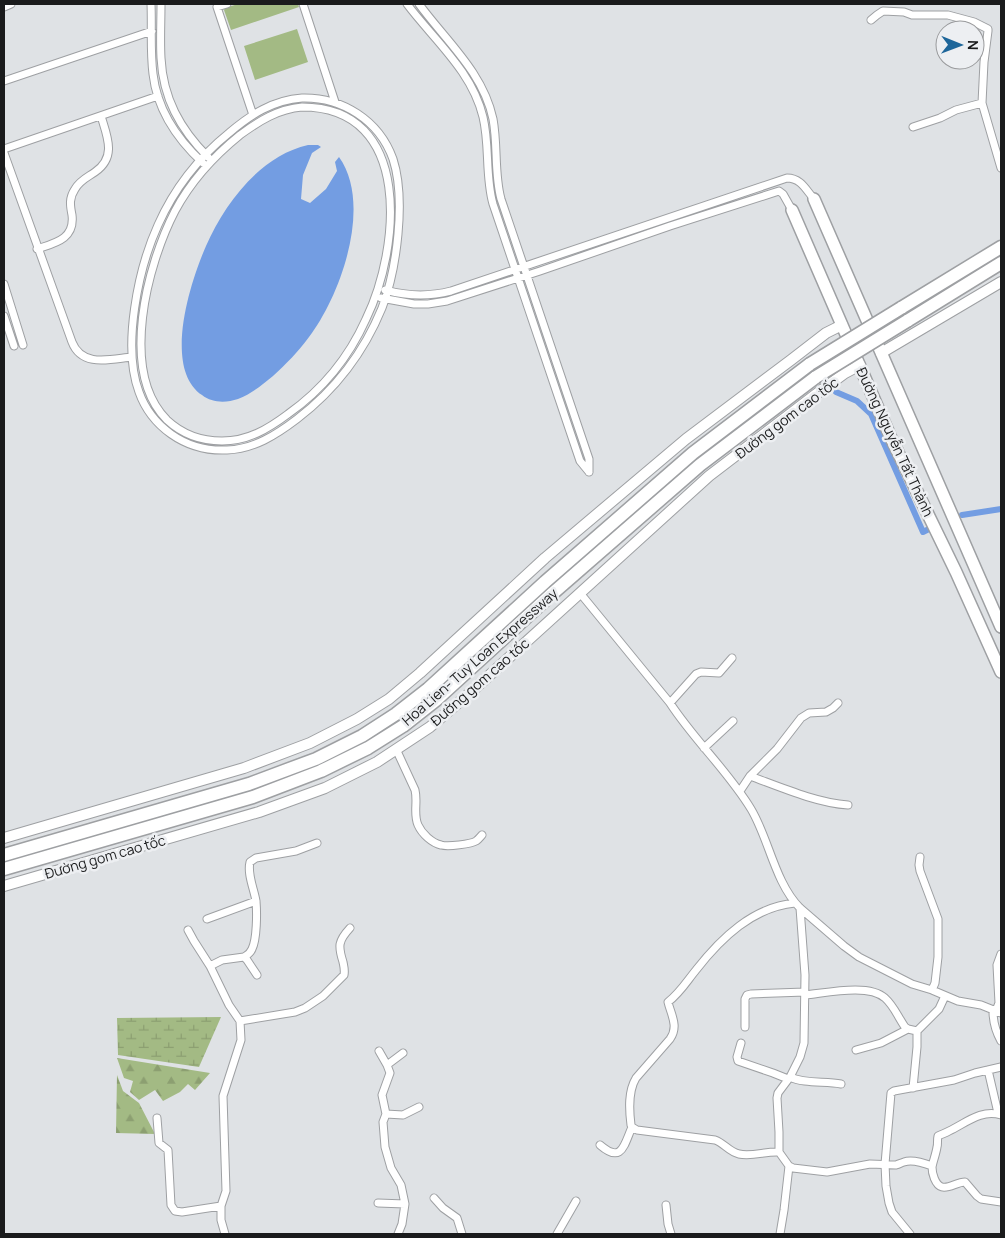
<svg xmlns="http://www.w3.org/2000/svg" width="1005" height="1238" font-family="Manrope,sans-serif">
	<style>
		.green { fill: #a3ba84 }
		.forest { fill: url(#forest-firs) }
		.wetland { fill: url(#wetland-marsh) }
		.water { fill: #739de2 }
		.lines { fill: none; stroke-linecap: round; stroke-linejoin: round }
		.canal { stroke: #739de2; stroke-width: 6 }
		.minor-casing { stroke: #9ea0a3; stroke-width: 9 }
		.secondary-casing { stroke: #9ea0a3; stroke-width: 12 }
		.primary-casing { stroke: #9ea0a3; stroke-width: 14 }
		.motorway-casing { stroke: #9ea0a3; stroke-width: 15 }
		.minor { stroke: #fff; stroke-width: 7 }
		.secondary { stroke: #fff; stroke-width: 10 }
		.primary { stroke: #fff; stroke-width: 11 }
		.motorway { stroke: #fff; stroke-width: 12 }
		.motorway-bridge-casing { stroke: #9ea0a3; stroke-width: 15; stroke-linecap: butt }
		.motorway-bridge { stroke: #fff; stroke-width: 12 }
		.labels { text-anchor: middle; stroke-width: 5; stroke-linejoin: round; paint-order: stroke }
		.street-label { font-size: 14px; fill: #1a1b1c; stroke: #edeff2 }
	</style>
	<defs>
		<pattern id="forest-firs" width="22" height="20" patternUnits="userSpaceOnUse" patternTransform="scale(1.25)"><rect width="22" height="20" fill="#a3ba84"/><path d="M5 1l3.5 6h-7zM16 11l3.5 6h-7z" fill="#8c9f71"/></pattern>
		<pattern id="wetland-marsh" width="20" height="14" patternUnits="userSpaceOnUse" patternTransform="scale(1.25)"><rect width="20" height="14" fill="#a3ba84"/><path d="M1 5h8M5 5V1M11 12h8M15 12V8" fill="none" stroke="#8c9f71"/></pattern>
	</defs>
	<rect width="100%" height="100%" fill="#dfe2e5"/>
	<path class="green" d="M238,4H298L299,7L231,30L224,10L225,8Z
		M297,29L308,62L255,80L244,46Z"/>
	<path class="forest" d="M117,1058L210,1073L195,1090L188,1084L180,1092L163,1101L155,1090L139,1100L130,1092L133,1081L124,1078Z
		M117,1075L123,1091L139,1103L155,1134L116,1133Z"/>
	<path class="wetland" d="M221,1017L199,1067L118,1055L117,1018Z"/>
	<path class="water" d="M308,145H318L321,147L312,153L303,175L301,199L310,203L326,189L337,171L335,162L339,157C373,204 341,295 309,337C298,352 286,364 273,376C262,385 251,394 238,399C226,403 212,403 202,395C162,368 191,280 206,246C225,203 260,156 308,145Z"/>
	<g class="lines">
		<path class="canal" d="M836,392L857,401L871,414L923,532L929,529
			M962,515L1001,509"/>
		<defs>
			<path id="minor" d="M151,4C152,27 150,50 153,74C157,109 177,139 203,163
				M161,4C161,22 160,40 161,58C163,98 180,129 208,157
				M227,4L217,7L253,115
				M303,4L335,102
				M407,4C434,40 472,71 483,117C490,146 485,176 493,204L580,461L589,472
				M419,4C446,41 483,72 493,119C498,146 494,173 501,199L589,459V472
				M4,7L11,4
				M871,20L877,15L883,11L904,12L912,15H948L974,22L988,29V31L984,62L982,103L1001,168
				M4,81L152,31
				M302,98C342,97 379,120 393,159C406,199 397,269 382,308C364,352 335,390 297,419C276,435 254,449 227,450C206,451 188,446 171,434C157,424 145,409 139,392C122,347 138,269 158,225C174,189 198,158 229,133C250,115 273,100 302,98Z
				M302,107C414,107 400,249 366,319C349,357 322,390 288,414C268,429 248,441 222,441C201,441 182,434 167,420C119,372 147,265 175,211C191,181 214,156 240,135C259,121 278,109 302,107Z
				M913,127L940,118L956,110L982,103
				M4,149L158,96
				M4,153L72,342C82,368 111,359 132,357
				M37,249C55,243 75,239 72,215C70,205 69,198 75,189C80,180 88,177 95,172C117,157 107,136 101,116
				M4,284L23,345
				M385,290C407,296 428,297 451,291L787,178C801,178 806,190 814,199
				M381,298L414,304H428L447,301L540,271L670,226L779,191L783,194L792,210
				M4,316L14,346
				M580,593L670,703C694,740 728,771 751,809C769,839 775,883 800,908L844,946L859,957L912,984L932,990L958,1001L981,1005L1001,1013
				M670,703L696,674L701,672L719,673L732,658
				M704,748L733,721
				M396,749L415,790C418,802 413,814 418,825C422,834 432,843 441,845C448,847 471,844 476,841C479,839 480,837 482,835
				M750,776C780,787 817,803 848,805
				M740,791L750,776L777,749L801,718L809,713L826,712L833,708L838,703
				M920,857L919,865L920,871L938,919V957L935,983L932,990
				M800,908L805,975L804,1043L800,1057L790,1077L778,1093L777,1098L779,1132V1152L789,1166L793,1168L827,1172L870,1164L896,1165C899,1164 901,1163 904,1162C912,1159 924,1163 932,1166
				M207,919L256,901
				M188,930L194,941L210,966L229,1005L240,1021L241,1040L223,1096L226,1191L221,1206V1220L225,1234
				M1001,954L997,965L999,1003L997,1008L993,1011C993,1022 996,1032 1001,1041
				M210,966L222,960L244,957
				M257,975L247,960L244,957C247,955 250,954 252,949C257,939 257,913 256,901C254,889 247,874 250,862L256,858L296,851L317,843
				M805,995C826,993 869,983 885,998C894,1006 898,1017 905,1027L908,1029L917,1031
				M240,1021L295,1012L305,1008L323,996L344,975C345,970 344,967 343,962C338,946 338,941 350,928
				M745,1027V999L747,995L751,994L805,992
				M741,1043L737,1057L738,1061L773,1073L788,1079
				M856,1050L881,1043L908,1029
				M379,1051L387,1065L390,1073L382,1095L386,1114L383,1122L385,1147L391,1168L401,1185L405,1204L402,1224L398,1234
				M387,1065L403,1053
				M988,1070L998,1113
				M790,1077C804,1084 825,1081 841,1084
				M913,1088L917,1047V1031L939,1009L945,996
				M386,1114L403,1115L419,1107
				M1001,1115C981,1109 966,1123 949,1131C946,1133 942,1134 938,1136C937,1140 938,1144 937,1147C936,1154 933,1161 932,1167C932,1173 935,1185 942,1187C949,1189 957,1182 965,1182L977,1196L981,1199L1001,1202
				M157,1118L159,1143L168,1150L171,1205L175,1211L182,1212L221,1206
				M600,1145C622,1164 624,1145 632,1127
				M779,1152C766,1151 752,1157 739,1154C729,1152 724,1143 715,1140L637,1130L632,1127L631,1125C629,1109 628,1091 636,1078L670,1039C679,1026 671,1015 668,1002C680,993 687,981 696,970C721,938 753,907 795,903
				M434,1198L443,1208L457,1218L462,1234
				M378,1203L405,1204
				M666,1205L668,1224L671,1234
				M557,1234L576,1201
				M780,1234L784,1210L789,1166
				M910,1234L892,1212L889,1203L886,1186L885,1164L891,1093L894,1091L954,1080L975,1073L1001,1067"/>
			<path id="secondary" d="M881,353L1001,282
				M4,838L244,768L310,743L357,719L389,699L420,673L545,558L686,439L791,360L826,333L842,325
				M4,886L259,812L325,788L377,762L430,727L471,692L709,476L815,395L845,373L860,365"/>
			<path id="primary" d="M814,199L1001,627
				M792,210L891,438L956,572L1001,672"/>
			<path id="motorway" d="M901,308L1001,247
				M907,321L1001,263
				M4,855L249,784L316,759L362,736L396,714L428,689L545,582L693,453L810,364
				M4,869L253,797L321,771L368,748L403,726L436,700L553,593L700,465L816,377"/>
		</defs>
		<use href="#minor" class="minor-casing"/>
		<use href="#secondary" class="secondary-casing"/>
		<use href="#primary" class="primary-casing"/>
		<use href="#motorway" class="motorway-casing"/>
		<use href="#minor" class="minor"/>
		<use href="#secondary" class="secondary"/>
		<use href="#primary" class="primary"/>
		<use href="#motorway" class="motorway"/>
		<defs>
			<path id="motorway-bridge" d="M810,364L901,308
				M816,377L907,321"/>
		</defs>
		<use href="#motorway-bridge" class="motorway-bridge-casing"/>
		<use href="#motorway-bridge" class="motorway-bridge"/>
	</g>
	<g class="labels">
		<g class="street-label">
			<text transform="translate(787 418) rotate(-37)" y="5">Đường gom cao tốc</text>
			<text transform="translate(895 442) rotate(65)" y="5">Đường Nguyễn Tất Thành</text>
			<text transform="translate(480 657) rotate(-41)" y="5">Hoa Lien- Tuy Loan Expressway</text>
			<text transform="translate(480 682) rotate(-41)" y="5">Đường gom cao tốc</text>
			<text transform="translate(105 857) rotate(-16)" y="5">Đường gom cao tốc</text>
		</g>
	</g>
	<rect width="1005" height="1238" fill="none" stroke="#1a1b1c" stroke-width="10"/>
	<g transform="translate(960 45) rotate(91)"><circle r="24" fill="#edeff2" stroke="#999a9c"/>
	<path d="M0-4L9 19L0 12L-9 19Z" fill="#1e669a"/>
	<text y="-8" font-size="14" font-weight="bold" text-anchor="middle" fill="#1a1b1c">N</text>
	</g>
</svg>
